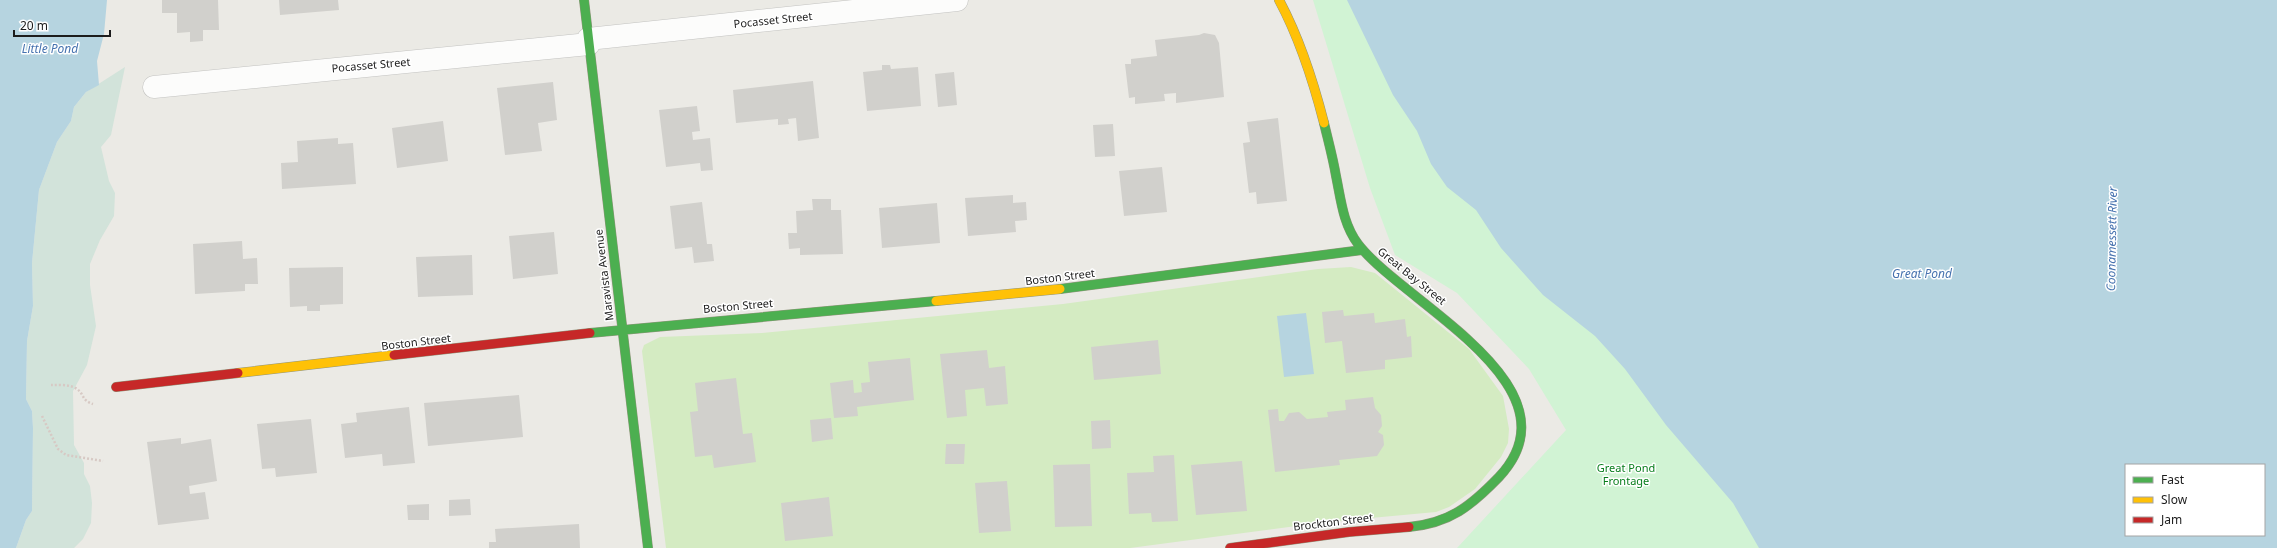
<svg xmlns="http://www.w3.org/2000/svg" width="2277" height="548" font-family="'Noto Sans',sans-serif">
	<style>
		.grass { fill: #d4ebc2 }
		.wetland { fill: #d2e3da }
		.park { fill: #d1f3d4 }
		.water { fill: #b6d4e0; fill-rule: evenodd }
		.building { fill: #d1d0cc }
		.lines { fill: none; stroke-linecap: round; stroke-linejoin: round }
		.street-casing { stroke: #c3c3c1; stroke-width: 23 }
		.fast-casing { stroke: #91957c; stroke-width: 10 }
		.slow-casing { stroke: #91957c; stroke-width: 10 }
		.jam-casing { stroke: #91957c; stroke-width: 10 }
		.path { stroke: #d7c9c4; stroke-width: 2.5; stroke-dasharray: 2 2; stroke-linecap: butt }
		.street { stroke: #fcfcfb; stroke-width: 22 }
		.fast { stroke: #4caf50; stroke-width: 9 }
		.slow { stroke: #ffc107; stroke-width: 9 }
		.jam { stroke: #c62828; stroke-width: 9 }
		.labels { text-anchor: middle; stroke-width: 3; stroke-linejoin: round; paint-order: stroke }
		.street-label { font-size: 11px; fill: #1c1c1c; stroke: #fff }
		.park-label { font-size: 11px; fill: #077d1b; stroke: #fff }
		.water-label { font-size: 12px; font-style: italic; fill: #4672af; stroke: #fff }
	</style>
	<rect width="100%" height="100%" fill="#ebeae5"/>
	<path class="grass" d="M1351,267L1375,273L1469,349L1503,396L1509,429L1508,443L1501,457L1475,489L1449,507L1436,512L1327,522L1130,548H666L642,351L644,345L660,337L762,333L1063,304L1318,269Z"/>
	<path class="wetland" d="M125,67L111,135L101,147L109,181L115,193L114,216L100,240L90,264V285L96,326L87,365L73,391L74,445L84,463V474L90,486L92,503L91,523L83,539L74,548H16L26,520L32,511L33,428L32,411L26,399L27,341L33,306L32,263L39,190L57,142L71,121L74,107L86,92Z"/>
	<path class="park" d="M1313,0H1388L1831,548H1457L1566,430L1529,369L1457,293L1395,255L1370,188Z"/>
	<path class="water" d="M0,0H107L104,34L97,61L99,85L86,92L74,107L71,121L57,142L39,190L32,263L33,306L27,341L26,399L32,411L33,428L32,511L26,520L16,548H0Z
		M1347,0H2277V548H1759L1733,503L1666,425L1625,369L1595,336L1543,295L1501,248L1476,210L1447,187L1431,164L1417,131L1393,95ZM2126,465H2264V535H2126Z
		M1306,313L1314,374L1284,377L1277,316Z"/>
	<path class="building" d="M162,0H218L219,30H203V41L190,42V32L177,33V13H162Z
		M279,0H338L339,10L280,15Z
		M1204,33L1215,35L1219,43L1224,97L1176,103V93L1164,94L1165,101L1135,104V97L1129,98L1125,64H1131V59L1157,56L1155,40L1199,35Z
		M882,65H890L891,69L918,67L921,106L867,111L863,72L882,70Z
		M954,72L957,105L938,107L935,74Z
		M813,81L819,138L798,141L796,118L788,119L789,124L778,125V119L736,123L733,90Z
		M553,82L557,120L538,123L542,151L505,155L497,88Z
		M697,106L700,131L692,132L693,140L710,138L713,170L701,171L700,163L666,167L659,110Z
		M1278,118L1287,201L1257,204L1256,192L1249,193L1243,143L1250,142L1247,122Z
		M443,121L448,161L397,168L392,128Z
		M1113,124L1115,156L1095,157L1093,125Z
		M338,138V144L353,143L356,184L282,189L281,163L298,162L297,141Z
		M1162,167L1167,212L1124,216L1119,171Z
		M1013,195V203L1026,202L1027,220L1015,221L1016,232L968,236L965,198Z
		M812,199H831V210H841L843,254L800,255V248L789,249L788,233H797L796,211L813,210Z
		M702,202L707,244H712L714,261L694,263L692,247L675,249L670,206Z
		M937,203L940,243L882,248L879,208Z
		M554,232L558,274L513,279L509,236Z
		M242,241L243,259L257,258L258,284H245V291L195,294L193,244Z
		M472,255L473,295L418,297L416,257Z
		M343,267V304L320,305V311H307V306L290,307L289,268Z
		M1343,310L1344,316L1374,313L1375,323L1405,319L1407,337L1411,336L1412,357L1385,360V369L1346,373L1342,341L1325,343L1322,312Z
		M1158,340L1161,374L1094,380L1091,347Z
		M987,350L989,368L1005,366L1008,404L986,406L984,388L965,390L967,416L947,418L940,354Z
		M910,358L914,400L857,407L858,416L834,418L830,383L853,380L854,393L862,392L861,383L870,382L868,362Z
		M736,378L743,434L752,433L756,462L714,468L712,455L695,457L690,412L698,411L695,383Z
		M519,395L523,437L428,446L424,403Z
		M1373,397L1375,408L1381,415L1382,426L1378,432L1383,435L1384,445L1377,456L1339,460L1340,465L1275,472L1268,410L1278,409L1279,421H1284L1289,413L1299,412L1307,419L1328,417L1327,412L1346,410L1345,400Z
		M409,407L415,463L383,466L382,454L345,458L341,424L357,422L356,413Z
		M831,418L833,439L812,442L810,420Z
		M311,419L317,473L276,477L275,468L262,469L257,424Z
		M1110,420L1111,448L1092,449L1091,421Z
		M181,438V444L211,439L217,481L189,486L190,494L205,492L209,519L158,525L147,442Z
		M946,444H965L964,464H945Z
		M1174,455L1178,521L1152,522L1151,513L1129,514L1127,473L1154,472L1153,456Z
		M1242,461L1247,511L1196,515L1191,465Z
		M1090,464L1092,526L1055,527L1053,465Z
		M1007,481L1011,531L979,533L975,483Z
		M829,497L833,536L785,541L781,503Z
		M470,499L471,515L449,516V500Z
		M429,504V520H408L407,505Z
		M579,524L580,548H489V542H496L495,529Z"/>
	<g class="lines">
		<defs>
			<path id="street" d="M588,39L957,0
				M154,87L589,44"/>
			<path id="fast" d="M584,0L648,548
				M1324,123C1328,140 1333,158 1336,176C1341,200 1343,224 1358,244C1403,303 1584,386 1499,477C1471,506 1450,523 1409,527
				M1060,289L1362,250
				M590,333L936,301"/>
			<path id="slow" d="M1279,0C1300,39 1313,80 1324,123
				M936,301L1060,289
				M238,373L394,355"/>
			<path id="jam" d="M394,355L590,333
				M116,387L238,373
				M1230,548L1349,532L1409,527"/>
		</defs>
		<use href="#street" class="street-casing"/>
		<use href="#fast" class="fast-casing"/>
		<use href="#slow" class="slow-casing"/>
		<use href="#jam" class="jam-casing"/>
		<path class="path" d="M51,385C59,385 70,384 77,389C85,395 81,400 93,404
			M42,416L58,449L66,455L103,461"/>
		<use href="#street" class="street"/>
		<use href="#fast" class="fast"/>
		<use href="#slow" class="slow"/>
		<use href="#jam" class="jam"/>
	</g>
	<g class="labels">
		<g class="street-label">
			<text transform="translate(773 20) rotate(-6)" y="4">Pocasset Street</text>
			<text transform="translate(371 65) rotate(-5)" y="4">Pocasset Street</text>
			<text transform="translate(604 275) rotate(-97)" y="4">Maravista Avenue</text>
			<text transform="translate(1412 276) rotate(39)" y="4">Great Bay Street</text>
			<text transform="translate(1060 277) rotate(-7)" y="4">Boston Street</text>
			<text transform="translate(738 306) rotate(-5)" y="4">Boston Street</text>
			<text transform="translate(416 342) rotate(-7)" y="4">Boston Street</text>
			<text transform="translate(1333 522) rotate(-7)" y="4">Brockton Street</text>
		</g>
		<g class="park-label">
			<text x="1626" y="472">Great Pond<tspan x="1626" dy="13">Frontage</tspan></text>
		</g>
		<g class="water-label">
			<text x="50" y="53">Little Pond</text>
			<text transform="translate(2112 239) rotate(-89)" y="4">Coonamessett River</text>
			<text x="1922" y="278">Great Pond</text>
		</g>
	</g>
	<rect x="2125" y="464" width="140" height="72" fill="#ffffff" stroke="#a4a4a4"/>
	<rect x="2133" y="477" width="20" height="6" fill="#4caf50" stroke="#a4a4a4"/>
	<text x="2161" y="484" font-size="12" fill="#1c1c1c">Fast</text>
	<rect x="2133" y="497" width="20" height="6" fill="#ffc107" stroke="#a4a4a4"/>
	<text x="2161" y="504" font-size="12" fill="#1c1c1c">Slow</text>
	<rect x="2133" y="517" width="20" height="6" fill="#c62828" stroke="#a4a4a4"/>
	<text x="2161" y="524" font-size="12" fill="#1c1c1c">Jam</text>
	<path d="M14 30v6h96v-6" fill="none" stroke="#1c1c1c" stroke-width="2"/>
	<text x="20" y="30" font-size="12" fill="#1c1c1c" stroke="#ffffff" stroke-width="3" paint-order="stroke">20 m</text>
</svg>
